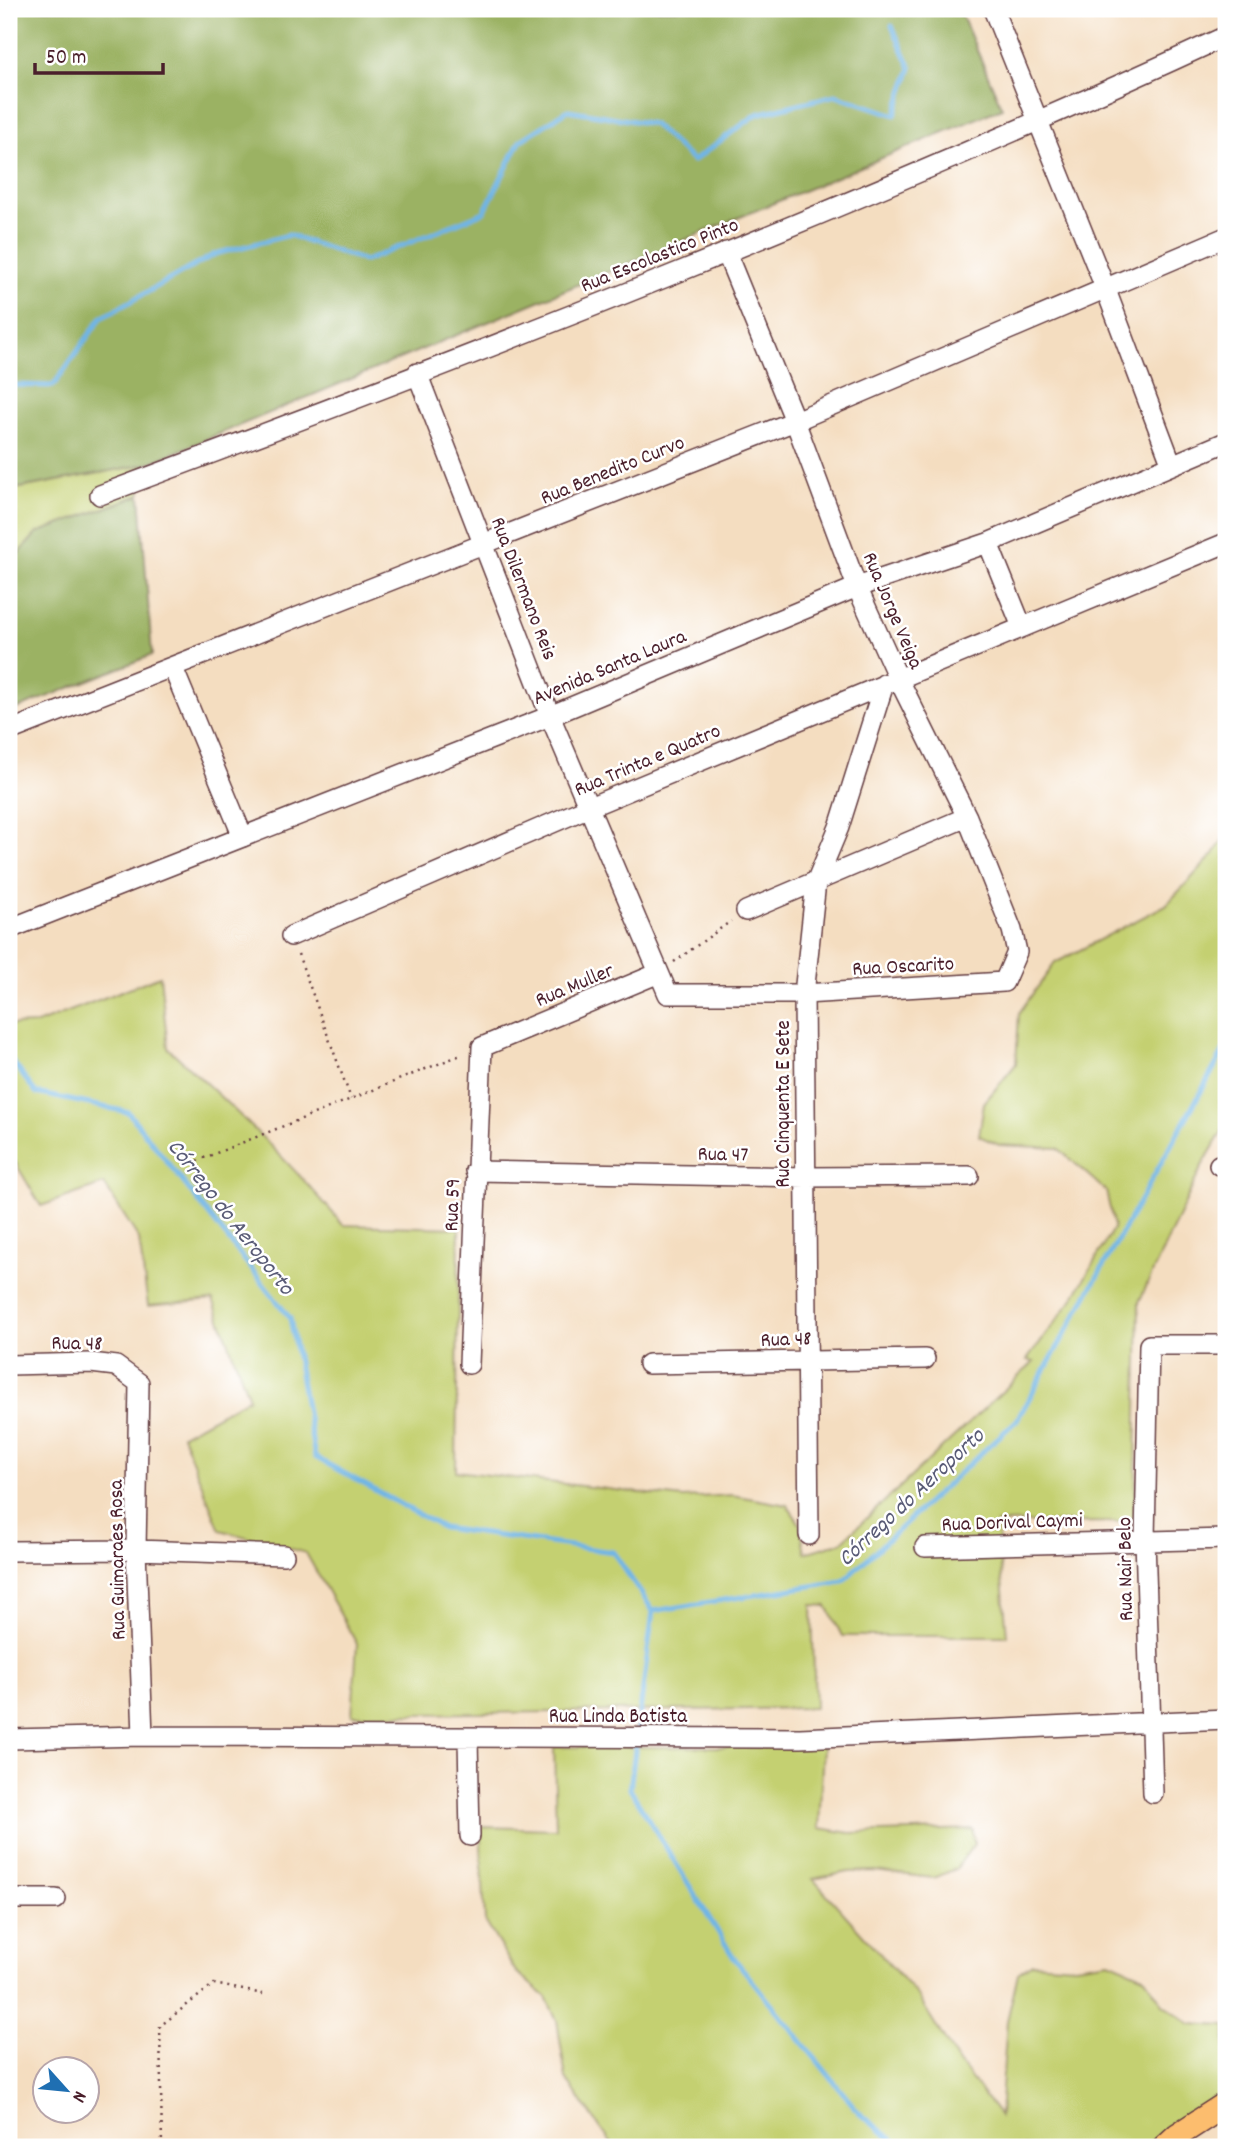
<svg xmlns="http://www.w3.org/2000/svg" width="1235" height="2156" font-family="Dekko,sans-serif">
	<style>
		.green { fill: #c4d071; stroke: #87784e; stroke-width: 2 }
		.forest { fill: #9bb263; stroke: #726847; stroke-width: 2 }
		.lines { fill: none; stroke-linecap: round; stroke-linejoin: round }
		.stream { stroke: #6fb5e6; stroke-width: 5 }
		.minor-casing { stroke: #643c41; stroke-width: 22 }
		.major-casing { stroke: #643c41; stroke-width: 27 }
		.path { stroke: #643c41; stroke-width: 2.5; stroke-dasharray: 2 5; stroke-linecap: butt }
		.minor { stroke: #fff; stroke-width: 19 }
		.major { stroke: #fcbd6e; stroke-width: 24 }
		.labels { text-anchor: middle; stroke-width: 5; stroke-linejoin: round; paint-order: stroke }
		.street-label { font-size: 21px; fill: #4a1f2b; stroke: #fff }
		.water-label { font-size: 23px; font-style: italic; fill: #595b76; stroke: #fff }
	</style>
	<rect width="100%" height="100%" fill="#fff"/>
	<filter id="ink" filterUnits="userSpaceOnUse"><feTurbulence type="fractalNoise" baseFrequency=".0143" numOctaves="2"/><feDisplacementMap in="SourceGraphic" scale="14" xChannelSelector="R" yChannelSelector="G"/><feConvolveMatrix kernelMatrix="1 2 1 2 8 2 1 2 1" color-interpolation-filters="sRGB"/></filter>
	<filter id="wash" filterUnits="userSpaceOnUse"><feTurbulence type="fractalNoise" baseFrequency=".00686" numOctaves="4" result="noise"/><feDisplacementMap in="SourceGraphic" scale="28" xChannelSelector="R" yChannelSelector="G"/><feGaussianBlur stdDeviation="1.57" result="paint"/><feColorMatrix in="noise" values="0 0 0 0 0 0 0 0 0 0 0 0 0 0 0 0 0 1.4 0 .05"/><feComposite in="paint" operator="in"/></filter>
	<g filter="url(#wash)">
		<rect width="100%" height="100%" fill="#f4ddc0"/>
		<path class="green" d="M147,464L140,495L37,533L9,564V490Z
			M1226,835V1125L1202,1166L1139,1302L1135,1522L997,1523L1007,1636H842L827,1606L812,1605L815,1708L352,1715L357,1644L306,1553L220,1530L182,1435L249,1398L213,1300L148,1306L139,1239L104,1184L41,1206L9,1152V1025L37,1024L160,976L168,1048C230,1105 290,1161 343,1225L459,1228L456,1471L683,1498L732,1495L787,1505L800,1524L805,1553L841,1542L1034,1362L1027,1360L1074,1297L1114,1227L1106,1191L1058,1148L999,1145L979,1136L984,1103L1016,1064L1019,1013L1055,963L1166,905L1214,854Z
			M554,1747H823L819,1828L850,1833L973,1829L974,1844L956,1869L933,1878L874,1871L849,1872L813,1879L917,1995L959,2063L1000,2116L1007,2021L1018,1973L1032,1963L1075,1966L1109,1961L1144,1976L1163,2004L1191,2024L1226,2026V2090L1144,2147H614L566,2079L557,2020L546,1997L516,1972L485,1921L480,1827L556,1829Z"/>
		<path class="forest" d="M9,9H220L223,13L257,9H959L1002,108L147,464L9,490Z
			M140,495L152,655L9,712V564L37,533Z"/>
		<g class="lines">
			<path class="stream" d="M9,385L53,386L101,318L215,254L289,235L365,261L484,212L520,141L568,110L653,124L693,161L757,114L836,95L895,115L911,68L892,26
				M9,1057L36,1093L128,1112L290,1318L315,1457L443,1528L613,1552L653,1611L843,1581L1017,1420L1226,1047
				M653,1611L630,1789L734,1958L861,2115L902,2147"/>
		</g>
	</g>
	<g filter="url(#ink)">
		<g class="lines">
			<defs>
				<path id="minor" d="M993,9L1106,290L1172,465
					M417,373L550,716L668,994H804L1004,982L1017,952L1012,930L967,817L898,678L857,587L795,421L726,252
					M100,495C480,354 859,206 1226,36
					M988,543L1022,627
					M173,668L243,837
					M9,731L795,421L1226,237
					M746,911L967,817
					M9,929L550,716L857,587L988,543L1226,442
					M291,936L587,808L1226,543
					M1219,1165H1226
					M475,1171L806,1177L969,1176
					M469,1364L482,1047L659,973
					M648,1364L925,1359
					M9,1365L91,1363L116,1366L139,1383L136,1550L143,1736
					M809,1535L804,994L816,882L839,827L884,684
					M925,1547L1226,1539
					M9,1551L136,1550L284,1555
					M468,1738L470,1836
					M9,1739L143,1736L800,1738L1226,1719
					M1153,1793L1145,1539L1149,1345H1226
					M9,1899H56"/>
				<path id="major" d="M1165,2147L1178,2135L1226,2104"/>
			</defs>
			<use href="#minor" class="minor-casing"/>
			<use href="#major" class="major-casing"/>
			<path class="path" d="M298,954L351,1099
				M674,962L731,921
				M184,1166L463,1054
				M162,2147L160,2026L214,1984L263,1994"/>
			<use href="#minor" class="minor"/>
			<use href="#major" class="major"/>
		</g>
	</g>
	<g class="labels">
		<g class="street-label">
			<text transform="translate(659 254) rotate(-22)" y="7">Rua Escolastico Pinto</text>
			<text transform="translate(612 469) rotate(-22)" y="7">Rua Benedito Curvo</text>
			<text transform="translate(525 588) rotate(69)" y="7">Rua Dilermano Reis</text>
			<text transform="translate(894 610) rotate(67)" y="7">Rua Jorge Veiga</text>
			<text transform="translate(609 666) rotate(-23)" y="7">Avenida Santa Laura</text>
			<text transform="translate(647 759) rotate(-23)" y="7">Rua Trinta e Quatro</text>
			<text transform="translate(903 965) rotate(-3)" y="7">Rua Oscarito</text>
			<text transform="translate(574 984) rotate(-23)" y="7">Rua Muller</text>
			<text transform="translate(782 1104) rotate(-90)" y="7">Rua Cinquenta E Sete</text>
			<text transform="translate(723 1153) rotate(1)" y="7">Rua 47</text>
			<text transform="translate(451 1205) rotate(-88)" y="7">Rua 59</text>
			<text transform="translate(786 1338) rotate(-2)" y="7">Rua 48</text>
			<text transform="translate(77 1342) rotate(1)" y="7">Rua 48</text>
			<text transform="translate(1012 1521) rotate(-2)" y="7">Rua Dorival Caymi</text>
			<text transform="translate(116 1560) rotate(-91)" y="7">Rua Guimaraes Rosa</text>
			<text transform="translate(1124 1569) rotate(-91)" y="7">Rua Nair Belo</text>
			<text x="618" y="1722">Rua Linda Batista</text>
		</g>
		<g class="water-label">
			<text transform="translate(232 1216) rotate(52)" y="8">Córrego do Aeroporto</text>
			<text transform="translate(910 1496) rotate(-43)" y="8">Córrego do Aeroporto</text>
		</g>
	</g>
	<rect width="1235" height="2156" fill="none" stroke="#fff" stroke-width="35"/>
	<g transform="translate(66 2090) rotate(117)"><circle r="33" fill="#ffffff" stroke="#b7a5aa" stroke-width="2"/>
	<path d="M0-5L12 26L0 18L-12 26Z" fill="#1f6fb2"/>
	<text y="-10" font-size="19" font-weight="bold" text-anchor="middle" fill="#4a1f2b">N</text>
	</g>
	<path d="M35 63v10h128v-10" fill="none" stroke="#4a1f2b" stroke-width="3.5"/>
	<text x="46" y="63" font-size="21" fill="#4a1f2b" stroke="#ffffff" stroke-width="5" paint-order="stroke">50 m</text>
</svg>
